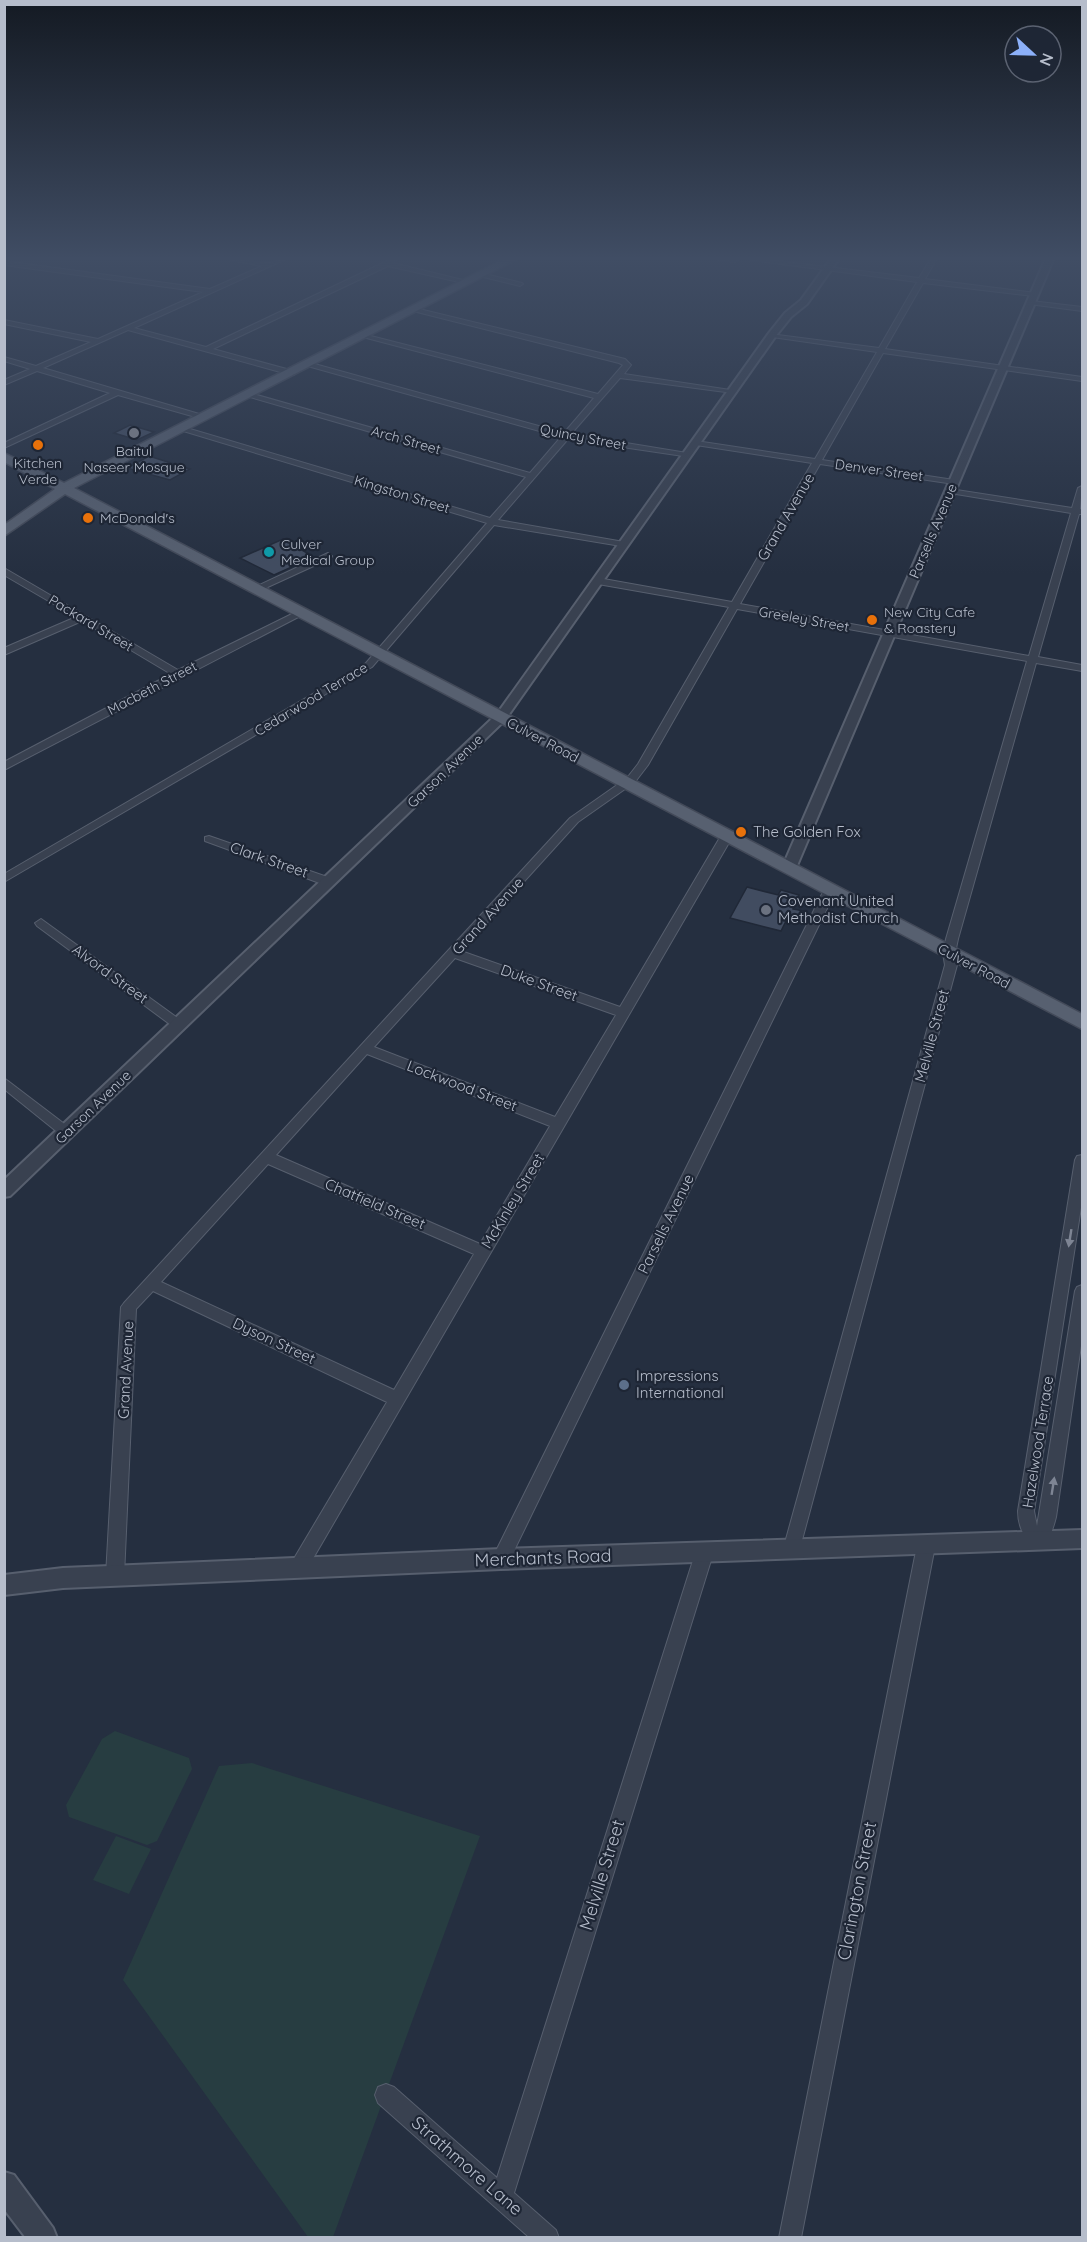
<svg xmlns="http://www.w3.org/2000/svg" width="1087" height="2242" font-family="Quicksand,sans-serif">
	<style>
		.green { fill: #273d41 }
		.building { fill: #414c60; stroke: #202837; stroke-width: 1.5 }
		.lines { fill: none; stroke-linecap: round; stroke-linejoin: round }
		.minor-casing { stroke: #575f6e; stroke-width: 2 }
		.tertiary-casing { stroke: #575f6e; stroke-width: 4 }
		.primary-casing { stroke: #434a59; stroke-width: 3 }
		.minor { fill: #394150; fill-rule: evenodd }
		.tertiary { fill: #394150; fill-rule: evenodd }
		.primary { fill: #576070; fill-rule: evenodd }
		.oneway { fill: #7e8594 }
		.worship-dot { fill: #6b7280; stroke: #1e2635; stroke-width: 2 }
		.food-dot { fill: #e8710a; stroke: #1e2635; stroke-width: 2 }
		.culture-dot { fill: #0f9aa8; stroke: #1e2635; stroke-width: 2 }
		.service-dot { fill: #5c6f8a; stroke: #1e2635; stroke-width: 2 }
		.labels { text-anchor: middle; stroke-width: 4.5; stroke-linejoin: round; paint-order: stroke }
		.far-street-label { font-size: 14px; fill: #b6bdcb; stroke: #1e2635 }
		.far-poi-label { font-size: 14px; fill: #b6bdcb; stroke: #1e2635; text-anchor: start }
		.street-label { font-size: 15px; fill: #b6bdcb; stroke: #1e2635 }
		.poi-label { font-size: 15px; fill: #b6bdcb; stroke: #1e2635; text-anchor: start }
		.near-street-label { font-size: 18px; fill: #b6bdcb; stroke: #1e2635 }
	</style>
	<rect width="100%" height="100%" fill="#252f40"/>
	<path class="green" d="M115,1731L189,1758L192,1769L157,1841L147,1845L69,1817L66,1805L102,1739Z
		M252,1763L480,1836L333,2237H308L123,1980L219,1766Z
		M116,1836L151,1849L129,1894L93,1880Z"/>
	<path class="building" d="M130,425L154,432L137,440L114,433Z
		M149,456L190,469L170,480L127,468Z
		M283,539L314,557L274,575L240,558Z
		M747,887L778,895L781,890L799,895L793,909L804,911L798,924L786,921L781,931L730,918Z"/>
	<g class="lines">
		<defs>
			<path id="minor" d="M231,260L269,263L284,260L134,328L206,347L389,260H397L393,263L471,282L468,284L388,266L213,349L294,371V375H291L128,330L43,368L206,416V420L118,395L4,448V443L110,393L37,371L4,385V380L30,369L4,361V357L36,366L91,342L4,324V320L98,339L203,292L4,265V261L210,289L262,266Z
				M719,260H738L735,262Z
				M750,260H769L919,278L930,260H936L925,279L1036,293L1034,296L923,283L885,349L1082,377V381L883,353L822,460L954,480L958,482L954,484L820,464L740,604L1029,656L1071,513L950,493L946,491L950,489L1072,508L1078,488L1082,486L1080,509L1082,510V514H1079L1038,657L1082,665V671L1036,663L958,939L955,953L957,965L798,1555L792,1558L786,1555L783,1550L945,965L943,953L946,939L1027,661L737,609L648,765L635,782L578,822L461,951L620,1007L722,834L728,831L734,834L304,1574L298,1576L292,1574L289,1568L292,1562L387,1402L153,1291L136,1309L124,1576L121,1582L115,1584L109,1582L106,1576L121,1307L124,1303L570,818L627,778L638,764L729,607L598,584L593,581L598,578L732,602L812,463L696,445L692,443L696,441L815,459L877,352L772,337L770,336V334L879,348L917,282ZM455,958L616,1015L555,1117L374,1047ZM367,1054L550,1126L480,1244L276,1155ZM268,1164L474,1254L394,1390L161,1282Z
				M481,273L522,283L523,284L520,286L479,276Z
				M1031,301L1082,307V311L1029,304Z
				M415,308L625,359L631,365L624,374L737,391L733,393L620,378L571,434L687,453H690V457L568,439L498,520L624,542L627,543V547L494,525L372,667L4,882V874L366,663L487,523L180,430V426L490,518L526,477L243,395L250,393L530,473L561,437L304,365L311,363L564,433L594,398L359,336L363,334L598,394L623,365L619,363L413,311Z
				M328,553L332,556L331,558L259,591L251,589Z
				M4,568L178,670L298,611L306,613L4,770V762L171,674L82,621L4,655V648L76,617L4,575Z
				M209,836L333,879L335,882L329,886L325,885L205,841V837Z
				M830,886L836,890L507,1565L501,1567L495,1565L492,1559L495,1553L824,890Z
				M41,919L183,1022L185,1025L183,1028H175L37,926L35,923Z
				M4,1078L71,1129L73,1132L71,1135H61L4,1089Z
				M1082,1155V1201L1034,1511L1037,1526L1075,1291L1077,1287L1082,1285V1339L1056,1517C1053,1529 1049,1544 1036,1549L1030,1546C1023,1534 1018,1525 1018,1511L1075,1160L1077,1156Z
				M926,1538L932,1541L935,1546L801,2238H779L917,1546L920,1541Z
				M704,1546L710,1549L713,1554L514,2193L556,2230L559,2238H530L378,2103L375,2095L378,2087L386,2084L394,2087L497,2178L695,1554L698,1549Z"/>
			<path id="tertiary" d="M830,260H838L807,304L791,317L775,337L505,720L10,1196L4,1197V1180L497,714L769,333L785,313L801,300Z
				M1045,260H1053L796,868L789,872L784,871L782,868Z
				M1082,1530V1548L501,1569L63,1588L4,1595V1575L63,1568L501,1549Z
				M4,2172L14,2175L53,2228L57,2238H26L4,2209Z"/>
			<path id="primary" d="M502,260H515L74,488L1082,1014V1029L65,494L4,536V525L55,489L4,462V453L64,483Z"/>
		</defs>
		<use href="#minor" class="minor-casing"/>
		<use href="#tertiary" class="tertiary-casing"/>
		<use href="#primary" class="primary-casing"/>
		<use href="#minor" class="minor"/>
		<use href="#tertiary" class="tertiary"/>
		<use href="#primary" class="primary"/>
	</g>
	<defs><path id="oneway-solid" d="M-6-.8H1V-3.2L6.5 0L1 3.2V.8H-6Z" transform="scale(1.5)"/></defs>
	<g class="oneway">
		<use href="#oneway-solid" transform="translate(1070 1238) rotate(99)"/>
		<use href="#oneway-solid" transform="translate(1053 1486) rotate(-81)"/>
	</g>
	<linearGradient id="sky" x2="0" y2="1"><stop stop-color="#141a23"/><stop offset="0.45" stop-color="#404d64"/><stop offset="1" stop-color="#404d64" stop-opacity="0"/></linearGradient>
	<rect width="1087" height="574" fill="url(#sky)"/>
	<g class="worship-dot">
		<circle cx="134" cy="433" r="6"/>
		<circle cx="766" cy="910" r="6"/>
	</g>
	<g class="food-dot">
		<circle cx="38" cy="445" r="6"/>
		<circle cx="88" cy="518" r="6"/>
		<circle cx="872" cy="620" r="6"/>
		<circle cx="741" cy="832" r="6"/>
	</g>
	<circle class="culture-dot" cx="269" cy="552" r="6"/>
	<circle class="service-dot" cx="624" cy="1385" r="6"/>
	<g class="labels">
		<g class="far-street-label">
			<text transform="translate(583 437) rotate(11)" y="5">Quincy Street</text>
			<text transform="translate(406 440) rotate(16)" y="5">Arch Street</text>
			<text transform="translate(879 470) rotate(8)" y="5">Denver Street</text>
			<text transform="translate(402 494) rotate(17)" y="5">Kingston Street</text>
			<text transform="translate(933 531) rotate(-67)" y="5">Parsells Avenue</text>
			<text transform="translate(804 619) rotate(10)" y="5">Greeley Street</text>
			<text transform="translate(91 623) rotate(31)" y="5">Packard Street</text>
			<text transform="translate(152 688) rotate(-28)" y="5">Macbeth Street</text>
			<text transform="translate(311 699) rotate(-31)" y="5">Cedarwood Terrace</text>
			<text transform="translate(543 740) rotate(28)" y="5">Culver Road</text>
			<text transform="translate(445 771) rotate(-44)" y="5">Garson Avenue</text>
			<text transform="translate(974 966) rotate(28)" y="5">Culver Road</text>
			<text transform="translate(93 1107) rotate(-44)" y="5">Garson Avenue</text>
		</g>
		<g class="far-poi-label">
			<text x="134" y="456" text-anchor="middle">Baitul<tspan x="134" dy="16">Naseer Mosque</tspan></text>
			<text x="38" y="468" text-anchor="middle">Kitchen<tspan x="38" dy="16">Verde</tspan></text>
			<text x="100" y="523">McDonald's</text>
			<text x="281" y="549">Culver<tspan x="281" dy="16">Medical Group</tspan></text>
			<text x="884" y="617">New City Cafe<tspan x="884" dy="16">&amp; Roastery</tspan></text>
		</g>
		<g class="street-label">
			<text transform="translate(786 517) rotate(-60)" y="5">Grand Avenue</text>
			<text transform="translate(269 860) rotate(19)" y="5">Clark Street</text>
			<text transform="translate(488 916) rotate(-48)" y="5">Grand Avenue</text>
			<text transform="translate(110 974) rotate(36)" y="5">Alvord Street</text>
			<text transform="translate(539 983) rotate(20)" y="5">Duke Street</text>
			<text transform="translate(932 1036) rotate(-75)" y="5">Melville Street</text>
			<text transform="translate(462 1086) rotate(21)" y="5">Lockwood Street</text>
			<text transform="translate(513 1201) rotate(-59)" y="5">McKinley Street</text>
			<text transform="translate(375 1204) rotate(23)" y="5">Chatfield Street</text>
			<text transform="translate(666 1224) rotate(-64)" y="5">Parsells Avenue</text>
			<text transform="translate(274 1341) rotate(25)" y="5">Dyson Street</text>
			<text transform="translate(126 1370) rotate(-87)" y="5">Grand Avenue</text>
			<text transform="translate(1038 1442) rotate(-81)" y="5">Hazelwood Terrace</text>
		</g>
		<g class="poi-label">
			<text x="753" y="837">The Golden Fox</text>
			<text x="778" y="906">Covenant United<tspan x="778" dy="17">Methodist Church</tspan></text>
			<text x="636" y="1381">Impressions<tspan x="636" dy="17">International</tspan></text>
		</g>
		<g class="near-street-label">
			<text transform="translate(543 1558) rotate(-2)" y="6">Merchants Road</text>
			<text transform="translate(602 1875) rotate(-73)" y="6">Melville Street</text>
			<text transform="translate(857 1891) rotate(-79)" y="6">Clarington Street</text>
			<text transform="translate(467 2166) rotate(41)" y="6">Strathmore Lane</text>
		</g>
	</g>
	<rect width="1087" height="2242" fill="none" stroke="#b6bdcb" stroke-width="12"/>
	<g transform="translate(1033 54) rotate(112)"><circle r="28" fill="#1e2635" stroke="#5b6271" stroke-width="1.5"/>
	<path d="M0-4.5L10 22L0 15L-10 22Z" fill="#8cb0f9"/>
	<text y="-9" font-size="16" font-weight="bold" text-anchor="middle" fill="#b6bdcb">N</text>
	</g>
</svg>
